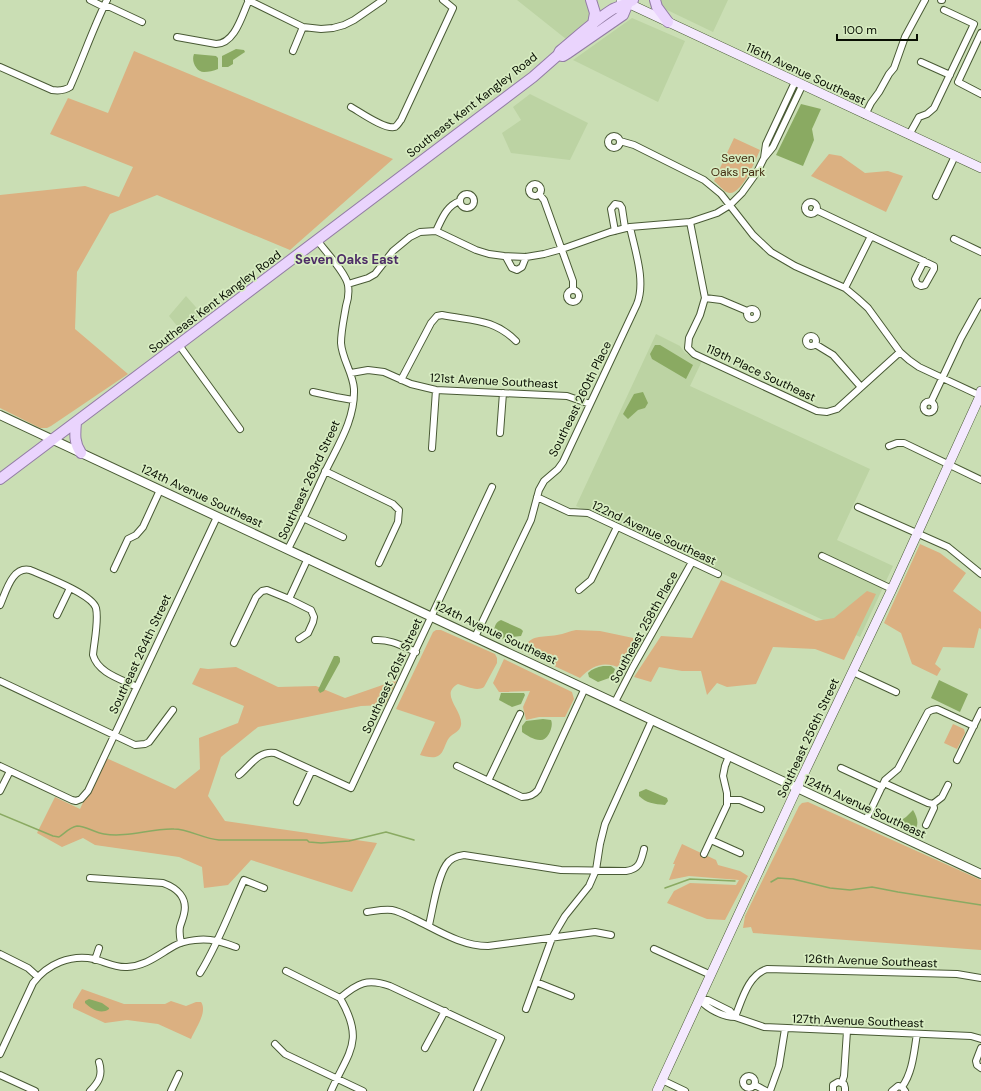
<svg xmlns="http://www.w3.org/2000/svg" width="981" height="1091" font-family="'DM Sans',sans-serif">
	<style>
		.built { fill: #bcd3a3 }
		.green { fill: #dbb081 }
		.water { fill: #8aaa62 }
		.lines { fill: none; stroke-linecap: round; stroke-linejoin: round }
		.stream { stroke: #8aaa62; stroke-width: 1.5 }
		.minor-casing { stroke: #495a35; stroke-width: 8 }
		.tertiary-casing { stroke: #495a35; stroke-width: 10 }
		.secondary-casing { stroke: #495a35; stroke-width: 10 }
		.primary-casing { stroke: #927ca4; stroke-width: 12 }
		.minor { stroke: #fff; stroke-width: 6 }
		.tertiary { stroke: #fff; stroke-width: 8 }
		.secondary { stroke: #f4e9fe; stroke-width: 9 }
		.primary { stroke: #ead4fd; stroke-width: 10 }
		.labels { text-anchor: middle; stroke-width: 3.5; stroke-linejoin: round; paint-order: stroke }
		.street-label { font-size: 12px; fill: #080e02; stroke: #d7ecc1 }
		.park-label { font-size: 12px; fill: #432c10; stroke: #d7ecc1 }
		.neighbourhood-label { font-size: 13px; font-weight: bold; fill: #4d2d66; stroke: #d7ecc1 }
	</style>
	<rect width="100%" height="100%" fill="#cadeb4"/>
	<path class="built" d="M517,0H585L590,10L589,20L566,39Z
		M660,0H728L713,32L665,9L662,6Z
		M632,18L685,41L658,102L573,60Z
		M530,94L588,123L570,160L511,153L502,133L521,120L513,107Z
		M186,296L203,315L182,332L169,316Z
		M656,334L680,346L685,353L702,361L690,386L870,469L837,540L893,566L860,637L576,506Z"/>
	<path class="green" d="M134,51L393,159L290,250L157,195L110,214L77,272L75,329L128,374L51,426L47,428H40L0,408V195L85,186L119,197L133,167L50,134L68,98L108,113Z
		M734,138L760,150C756,159 742,195 729,193C724,192 718,184 714,181Z
		M829,154L841,156L865,173L888,171L903,176L886,212L811,176Z
		M920,544L940,553L966,573L953,591L981,612V629L979,628L974,648L943,647L935,664L941,669L937,676L912,664L901,633L884,623Z
		M721,580L816,621L834,618L867,591L876,594L844,660L815,649L773,647L756,684L727,687L717,683L707,695L701,671H682L659,667L651,682L634,677L661,636L692,638Z
		M436,630H441L495,654L497,658V663L484,687C477,692 466,686 458,684C439,694 463,710 461,725C460,732 453,733 449,738C445,743 444,753 438,756C433,759 425,756 420,755L435,722L396,709L433,632Z
		M576,630L600,631L638,639L622,669C604,660 593,665 580,678L522,651C531,633 541,638 557,635C564,634 570,631 576,630Z
		M504,659L572,692L574,699L565,717H539L526,720L523,707L530,691L499,692L493,683Z
		M236,667L278,687L316,686L345,698L397,680L385,705L361,706L258,727L221,757L208,796L225,821L377,843L352,892L251,860L228,885L204,888L202,867L179,857L95,845L83,838L62,847L37,833L55,797L80,809L104,757L175,789L200,769L199,738L238,723L244,706L192,684L200,668L208,669Z
		M953,724L964,729L965,733L957,749L944,743Z
		M808,802L981,880V950L753,933L751,927L743,928L745,916L799,806L802,803Z
		M682,844L716,860L718,865L740,871L748,876L725,920L707,919L667,903L674,891L690,883L736,885L739,880L689,876L669,880L675,864H673Z
		M82,989L124,1004H165L171,1001L186,1006L196,1002H201C208,1012 195,1029 191,1039L158,1024L127,1020L105,1023L73,1008V1004Z"/>
	<path class="water" d="M236,49L244,50L245,52L233,60V64L228,67H222V56Z
		M194,54L216,56L218,58V69C214,71 208,72 204,72C196,72 191,61 194,54Z
		M801,104L821,109L812,129L814,140L803,166L776,155Z
		M655,345H660L693,365L686,379L652,359L650,354Z
		M643,392L648,403L645,408L638,410L628,419L623,414L634,394Z
		M501,620L521,629L523,631L521,636L512,637L507,641L494,634C494,628 495,622 501,620Z
		M334,656H338L340,658V662L324,691L320,693L318,690Z
		M603,666H611L615,669L612,677L598,682L589,677L588,673C592,669 597,667 603,666Z
		M939,680L968,694L960,712L931,698Z
		M501,693H524L525,695L521,704L512,707L499,700Z
		M543,719L551,720C554,726 548,741 540,740C534,740 526,735 522,732V726L526,721Z
		M646,789L667,798L668,801L665,805C654,804 646,803 639,796V792Z
		M913,810C917,817 920,824 914,831L900,824L903,819L906,817Z
		M89,999L102,1003L109,1008V1009C101,1015 91,1009 85,1003V1001Z"/>
	<g class="lines">
		<path class="stream" d="M0,814L53,836L59,837C65,833 70,827 77,826C86,826 95,833 104,834C128,838 151,828 174,829C188,829 204,839 219,840H307L309,842L321,843L349,841L386,832L414,840
			M771,882L778,878L793,879L830,888L850,890L872,887L898,892L981,905
			M665,888L690,879L735,881"/>
		<defs>
			<path id="minor" d="M90,0L104,7H110L142,22
				M248,0L303,27L321,29L333,28L344,25L354,20L383,0
				M941,0H942
				M981,33L958,82L981,94
				M177,37L216,44C235,44 242,15 249,0
				M293,51L303,27
				M921,62L950,75
				M0,67L52,90C59,91 64,91 70,87C83,58 93,28 107,0
				M351,107C360,112 385,130 395,127C398,125 399,122 401,120L453,8L443,0
				M865,115L871,103L879,92L889,74L894,68L905,37L925,0
				M909,135L919,117L927,114L934,108L974,24L944,10
				M608 142a6 6 0 1 1 12 0a6 6 0 1 1-12 0Z
				M620,141L634,145L704,180L721,194L753,235L771,252L795,266L845,288L857,298L868,308L900,352L909,360L919,367L981,396
				M764,158L766,144L795,82
				M529 190a6 6 0 1 1 12 0a6 6 0 1 1-12 0Z
				M539,194L544,200L573,281V290
				M460 201a7 7 0 1 1 14 0a7 7 0 1 1-14 0Z
				M936,196L955,156
				M805 208a6 6 0 1 1 12 0a6 6 0 1 1-12 0Z
				M816,210L934,266V269L925,285L921,286L917,284L915,279L924,261
				M690,222L705,298L700,315L689,338L688,348L694,354L817,411L827,412L837,409L900,352
				M436,231C442,219 446,206 460,201
				M615,231L611,209L615,204L620,205L622,208L625,228
				M954,239L981,252
				M506,257L512,268L517,270L522,267L526,257
				M348,284L368,278L375,274L393,251L410,237L420,232L436,231L476,250L489,254L504,256L526,257L544,254L562,249L610,232L630,227L690,222L717,213L730,205L742,193L757,172L764,158L773,147L802,86
				M845,288L871,236
				M567 296a6 6 0 1 1 12 0a6 6 0 1 1-12 0Z
				M705,298L721,300L747,311
				M747 314a5 5 0 1 1 10 0a5 5 0 1 1-10 0Z
				M806 341a5 5 0 1 1 10 0a5 5 0 1 1-10 0Z
				M815,344L833,355L861,387
				M179,345L240,429
				M351,373L368,370L384,372L411,384L436,390L567,396L590,404
				M401,380L431,323L437,316L442,315C471,321 493,318 516,341
				M313,392L336,397L353,400
				M923.5 407a5.5 5.5 0 1 1 11 0a5.5 5.5 0 1 1-11 0Z
				M931,402L961,338L981,302
				M500,433L503,393
				M889,446L897,443H904L981,480
				M432,448L436,390
				M325,471L393,504L399,510L398,522L379,563
				M537,497L569,512L588,513L718,574
				M858,507L948,547L981,574
				M303,518L343,537
				M288,549C301,524 313,498 325,472C338,445 355,420 354,389C353,373 342,359 341,343C341,331 344,318 346,306C348,300 349,292 348,285C346,273 325,251 317,240
				M822,556L892,589
				M114,569L128,539L136,535L143,527L160,490
				M579,590L591,580L617,527
				M289,599L308,558
				M0,605C6,592 12,566 30,570C44,576 92,594 96,608C99,621 94,642 93,655C98,673 121,679 137,687
				M57,615L70,588
				M475,637L531,520L539,490L544,481L558,469L563,462L637,304C646,281 635,251 630,227
				M375,640C390,639 402,646 416,652
				M234,643L256,597L262,591L267,590L289,599L311,610L314,617L313,622L308,633L299,639
				M853,672L896,692
				M0,681L135,745L145,744L149,742L173,710
				M615,702L633,667L692,562
				M957,760L981,711
				M0,766L72,800L76,801L81,799L88,791L217,517
				M457,766L522,797C529,797 534,795 538,790L585,688
				M841,768L882,787
				M239,775C250,766 259,750 275,753L351,788L492,487
				M488,781L520,714
				M884,783L928,803L933,804
				M0,791L10,771
				M727,800H740L761,809
				M297,802L312,770
				M866,820L885,780L898,769L928,712L932,710L937,709L974,726
				M926,825L934,808L933,804L942,797L948,785
				M711,840L740,853
				M704,854L727,805V793L723,776L725,766L729,756
				M90,878L163,883C177,888 188,898 184,914C183,919 181,923 180,927C179,932 180,938 181,943
				M367,912C375,911 383,909 392,910C398,911 406,915 412,918C436,929 460,946 488,946L595,932L611,935
				M429,925C433,908 437,879 446,865C450,858 457,856 464,855L561,870L626,871C640,869 641,861 644,849
				M654,949L711,975
				M0,954L28,968L38,977
				M95,960L99,948
				M286,971L340,998
				M200,973C218,944 230,911 244,880L264,888
				M536,982L571,996
				M340,998C358,983 367,978 390,986L501,1038L477,1091
				M700,1000H708L730,1011L735,1017L764,1027L971,1036L981,1039
				M700,1000C708,1009 723,1017 735,1017
				M526,1009L552,938L565,916L589,886L596,870L600,844L605,824L652,720
				M735,1017C742,1000 748,975 767,969L957,974L981,978
				M275,1044L285,1054L363,1091
				M425,1048L445,1011
				M981,1048L976,1061L977,1065L981,1068
				M0,1054L33,983C47,964 71,954 94,959C105,962 116,968 127,967C146,966 158,955 174,946C185,940 204,938 216,941C223,942 230,945 236,947
				M0,1075L35,1091
				M743 1082a6 6 0 1 1 12 0a6 6 0 1 1-12 0Z
				M662,1080L685,1091
				M842,1082L844,1076L847,1031
				M755,1085L766,1091
				M902,1087C913,1072 914,1051 917,1034
				M90,1091C99,1082 103,1075 99,1062
				M171,1091L179,1074
				M331,1091C349,1051 365,1041 340,998
				M770,1091L779,1066L785,1029
				M833,1091V1085L838,1082L844,1084L845,1088V1091
				M892,1091L898,1086L902,1087L905,1091"/>
			<path id="tertiary" d="M0,415L981,874"/>
			<path id="secondary" d="M621,0L981,168
				M657,1091L797,788L892,589L980,396L981,391"/>
			<path id="primary" d="M591,0L595,13L593,24
				M655,0L657,7L668,22
				M558,55L563,56L568,53L623,15L628,3
				M76,422C75,434 74,443 81,453
				M0,479L206,324L533,77L558,55L560,51C577,37 595,20 613,9C620,6 627,4 633,0"/>
		</defs>
		<use href="#minor" class="minor-casing"/>
		<use href="#tertiary" class="tertiary-casing"/>
		<use href="#secondary" class="secondary-casing"/>
		<use href="#primary" class="primary-casing"/>
		<use href="#minor" class="minor"/>
		<use href="#tertiary" class="tertiary"/>
		<use href="#secondary" class="secondary"/>
		<use href="#primary" class="primary"/>
	</g>
	<g class="labels">
		<g class="street-label">
			<text transform="translate(806 74) rotate(25)" y="4">116th Avenue Southeast</text>
			<text transform="translate(472 105) rotate(-38)" y="4">Southeast Kent Kangley Road</text>
			<text transform="translate(215 302) rotate(-37)" y="4">Southeast Kent Kangley Road</text>
			<text transform="translate(761 373) rotate(25)" y="4">119th Place Southeast</text>
			<text transform="translate(494 381) rotate(3)" y="4">121st Avenue Southeast</text>
			<text transform="translate(580 399) rotate(-64)" y="4">Southeast 260th Place</text>
			<text transform="translate(309 480) rotate(-65)" y="4">Southeast 263rd Street</text>
			<text transform="translate(202 496) rotate(25)" y="4">124th Avenue Southeast</text>
			<text transform="translate(654 533) rotate(25)" y="4">122nd Avenue Southeast</text>
			<text transform="translate(644 627) rotate(-61)" y="4">Southeast 258th Place</text>
			<text transform="translate(496 633) rotate(25)" y="4">124th Avenue Southeast</text>
			<text transform="translate(140 654) rotate(-65)" y="4">Southeast 264th Street</text>
			<text transform="translate(392 676) rotate(-65)" y="4">Southeast 261st Street</text>
			<text transform="translate(808 738) rotate(-65)" y="4">Southeast 256th Street</text>
			<text transform="translate(865 807) rotate(25)" y="4">124th Avenue Southeast</text>
			<text transform="translate(871 961) rotate(2)" y="4">126th Avenue Southeast</text>
			<text transform="translate(858 1021) rotate(2)" y="4">127th Avenue Southeast</text>
		</g>
		<g class="park-label">
			<text x="738" y="162">Seven<tspan x="738" dy="14">Oaks Park</tspan></text>
		</g>
		<g class="neighbourhood-label">
			<text x="347" y="264">Seven Oaks East</text>
		</g>
	</g>
	<path d="M837 34v6h80v-6" fill="none" stroke="#080e02" stroke-width="2"/>
	<text x="843" y="34" font-size="12" fill="#080e02" stroke="#d7ecc1" stroke-width="3" paint-order="stroke">100 m</text>
</svg>
